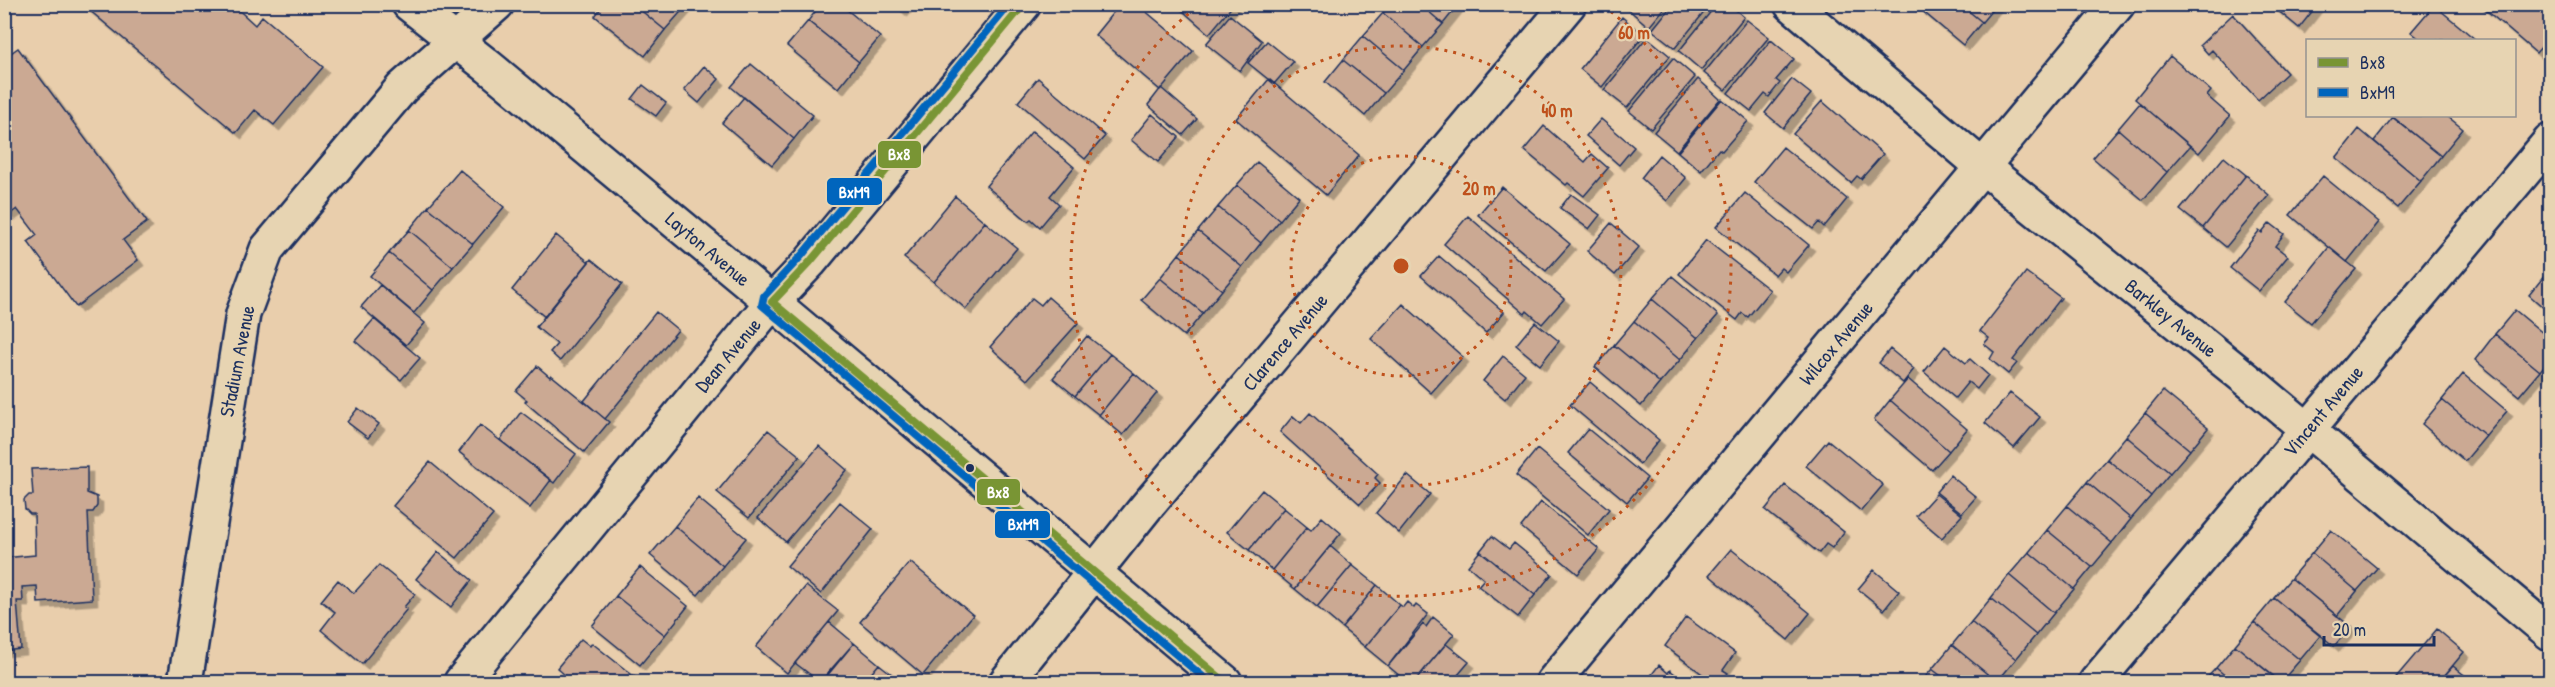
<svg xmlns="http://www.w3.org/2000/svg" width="2555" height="687" font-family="'Patrick Hand',sans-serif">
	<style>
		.building { fill: #cba993; stroke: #1b2f5e; stroke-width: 1.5; filter: url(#shadow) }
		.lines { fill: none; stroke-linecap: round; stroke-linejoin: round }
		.minor-casing { stroke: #1b2f5e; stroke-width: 38 }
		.tertiary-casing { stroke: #1b2f5e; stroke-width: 38 }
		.minor { stroke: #e7d4b2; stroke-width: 33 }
		.tertiary { stroke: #e7d4b2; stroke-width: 33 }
		.bus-1-casing { stroke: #e7d4b2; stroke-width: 12 }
		.bus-2-casing { stroke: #e7d4b2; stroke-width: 12 }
		.bus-1 { stroke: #799534; stroke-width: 8 }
		.bus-2 { stroke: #0065bd; stroke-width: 8 }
		.ring { fill: none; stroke: #bf511c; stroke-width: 3; stroke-dasharray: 3 6 }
		.bus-dot { fill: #1b2f5e; stroke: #e7d4b2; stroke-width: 2 }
		.labels { text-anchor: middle; stroke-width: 4.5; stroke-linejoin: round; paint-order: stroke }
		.street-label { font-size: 20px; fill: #1b2f5e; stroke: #e7d4b2 }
		.centre { fill: #bf511c; stroke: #e7d4b2; stroke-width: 3 }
		.ring-label { font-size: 18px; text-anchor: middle; font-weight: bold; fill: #bf511c; stroke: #e7d4b2; stroke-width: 4.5; stroke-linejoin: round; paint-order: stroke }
		.line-badge { stroke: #e7d4b2; stroke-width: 2 }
		.badge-label { font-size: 16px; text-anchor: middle; font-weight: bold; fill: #fff }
	</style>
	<defs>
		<filter id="shadow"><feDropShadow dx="5.5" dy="5.5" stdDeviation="0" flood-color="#0004"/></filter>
	</defs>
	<rect width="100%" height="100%" fill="#e9ceac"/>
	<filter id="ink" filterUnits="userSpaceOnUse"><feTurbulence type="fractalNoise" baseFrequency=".0167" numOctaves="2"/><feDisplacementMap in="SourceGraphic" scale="12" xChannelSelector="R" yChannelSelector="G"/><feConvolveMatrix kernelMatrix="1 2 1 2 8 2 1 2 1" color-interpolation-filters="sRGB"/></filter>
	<g filter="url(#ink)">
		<path class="building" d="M82,4H232L255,25L262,16L323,67L274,125L255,110L236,133Z
			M604,4H633L665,30L645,56L595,16Z
			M633,4H684L686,6L665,30Z
			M821,4H840L880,37L859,62L808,21Z
			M894,4H908L902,11Z
			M1120,4H1137L1193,51L1160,90L1095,35Z
			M1175,4H1234L1209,34Z
			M1390,4H1420L1443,24L1423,47L1383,13Z
			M1420,4H1459L1443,24Z
			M1631,4H1668L1649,27L1628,9Z
			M1673,4H1711L1675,48L1652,30Z
			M1717,4H1729L1744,17L1701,70L1679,51Z
			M1923,4H1960L1982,22L1963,45L1920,9Z
			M1960,4H1997L1982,22Z
			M2270,4H2318L2299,28Z
			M2479,4H2540L2550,14V37L2536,53Z
			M2434,5L2476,40H2421L2411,32Z
			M1383,13L1423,47L1404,70L1363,36Z
			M2233,14L2287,73L2258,100L2212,50L2208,54L2200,45Z
			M1230,15L1262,41L1240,71L1206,44Z
			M1622,17L1644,35L1602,87L1580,69Z
			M1747,20L1769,37L1725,90L1704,73Z
			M808,21L859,62L838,88L787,46Z
			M1363,36L1404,70L1384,93L1343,60Z
			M1647,37L1670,56L1627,108L1604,90Z
			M1771,40L1794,59L1776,80L1780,83L1769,97L1765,94L1751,111L1728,93Z
			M1267,41L1293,62L1274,84L1248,63Z
			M18,48L147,222L123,240L138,260L76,307L28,242L37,235L17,209L10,214L4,207V58Z
			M2170,56L2211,91L2207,96L2230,116L2199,153L2135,99Z
			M1673,58L1695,77L1651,129L1629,111Z
			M1343,60L1384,93L1365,116L1325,82Z
			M751,64L813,115L794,139L731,87Z
			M704,66L719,79L699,103L684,90Z
			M1038,78L1105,136L1085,159L1018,102Z
			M1269,79L1359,155L1326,195L1236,119Z
			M1698,79L1720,99L1677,151L1654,132Z
			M1792,79L1811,94L1783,128L1765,113Z
			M643,85L666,103L656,116L632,99Z
			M1161,88L1197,119L1183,135L1148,105Z
			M744,97L794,139L772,165L722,123Z
			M1722,99L1748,121L1722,151L1719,149L1701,171L1678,152Z
			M1822,101L1883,154L1861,179L1857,176L1851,183L1793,134Z
			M2140,103L2190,146L2167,172L2118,129Z
			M1152,114L1179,137L1158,162L1131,140Z
			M2391,116H2447L2463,129L2441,156Z
			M2393,117L2441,156L2421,181L2374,141Z
			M1601,119L1634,147L1619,165L1586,136Z
			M1544,126L1585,162L1592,154L1608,168L1584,196L1568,183L1566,185L1524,150Z
			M2118,129L2167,172L2143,200L2093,158Z
			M2359,129L2421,181L2398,208L2336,158Z
			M1032,131L1074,167L1050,196L1059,204L1040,227L1031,219L1028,221L986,186Z
			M1783,147L1847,199L1824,227L1819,222L1813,229L1754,182Z
			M1659,155L1686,178L1667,201L1641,178Z
			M2224,157L2246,175L2203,228L2180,210Z
			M1257,162L1299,197L1280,220L1237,185Z
			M460,170L504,207L473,244L428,207Z
			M2246,175L2269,195L2226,247L2203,228Z
			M2323,176L2379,222L2347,262L2290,215Z
			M1237,185L1280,220L1261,243L1218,207Z
			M1502,187L1570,244L1546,271L1478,215Z
			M1745,193L1809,245L1786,272L1781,268L1775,275L1716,227Z
			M1571,194L1600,215L1589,229L1560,208Z
			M955,196L985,222L934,282L904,258Z
			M428,207L473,244L453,267L409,230Z
			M1218,207L1261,243L1242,267L1198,231Z
			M1468,216L1564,299L1542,324L1527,311L1525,314L1444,244Z
			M985,222L1017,248L966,309L934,282Z
			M1611,223L1639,247L1615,275L1587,251Z
			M2270,223L2284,234L2275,246L2288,256L2259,291L2230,268L2259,231L2262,233Z
			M409,230L453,267L433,290L389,253Z
			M1198,231L1242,267L1222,290L1179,254Z
			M556,235L589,262L545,317L512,290Z
			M1706,240L1770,290L1748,317L1742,313L1737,320L1679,274Z
			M2329,247L2356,269L2311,323L2285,302Z
			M389,253L433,290L414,313L370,276Z
			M1179,254L1222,290L1203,313L1160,278Z
			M1439,256L1504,312L1486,333L1421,276Z
			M591,259L622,284L560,361L550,352L557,344L536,327Z
			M2549,270L2550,271V313L2529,295Z
			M2026,272L2061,298L2013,360L2017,363L2008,374L1990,359L1994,352L1984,344L1989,338L1980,331Z
			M1672,276L1718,315L1698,338L1652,299Z
			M1160,278L1203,313L1184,336L1141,300Z
			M380,285L425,323L406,345L361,307Z
			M1048,297L1078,323L1027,380L990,347L1032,298L1041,305Z
			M1652,299L1698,338L1680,360L1634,321Z
			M1403,304L1463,357L1431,393L1371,339Z
			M2515,310L2550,339V358L2540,371L2495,334Z
			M656,312L678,330L605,419L584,401Z
			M374,319L420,358L401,380L355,341Z
			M1634,321L1680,360L1660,383L1614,345Z
			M1535,322L1559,341L1540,365L1516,345Z
			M2495,334L2540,371L2519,396L2475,360Z
			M1087,336L1110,354L1075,396L1053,378Z
			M1614,345L1660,383L1641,406L1595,367Z
			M1945,346L1966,363L1970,359L1988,375L1977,389L1968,382L1955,398L1924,372Z
			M1890,349L1914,369L1903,383L1879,363Z
			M1110,354L1134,373L1099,415L1075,396Z
			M1503,356L1525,374L1505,399L1483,381Z
			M537,366L550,377L551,375L609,422L584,452L525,402L527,400L516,391Z
			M1134,373L1157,393L1123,435L1099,415Z
			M2463,374L2507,411L2486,436L2442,400Z
			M1908,379L1967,429L1949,451L1890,400Z
			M1590,382L1659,440L1640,464L1570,405Z
			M2163,391L2208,428L2190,450L2145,413Z
			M2010,393L2040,417L2014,448L1985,423Z
			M1890,400L1949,451L1932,470L1874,420Z
			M2442,400L2486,436L2465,461L2422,424Z
			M358,408L379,424L368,438L347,422Z
			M521,412L576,454L554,483L500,440Z
			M1310,413L1378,474L1375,478L1380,483L1360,504L1280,432L1293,416L1301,423Z
			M2145,413L2190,450L2170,473L2126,436Z
			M480,425L551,480L530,508L459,452Z
			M1588,429L1647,478L1627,502L1568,453Z
			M768,430L800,456L749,518L717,492Z
			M2126,436L2170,473L2151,496L2107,459Z
			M1828,440L1883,485L1861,511L1806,466Z
			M819,446L847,470L786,542L758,518Z
			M1537,449L1609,509L1588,535L1516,475Z
			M2107,459L2151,496L2131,519L2087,482Z
			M430,462L493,515L457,558L393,506Z
			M87,467V493L97,497V506L93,512H88L92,599L38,603L37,586L22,587L23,601H17L21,649L4,651V558L35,555L34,514H30L25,509L24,500L29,495H33L31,469Z
			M1407,475L1430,494L1399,533L1376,513Z
			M1950,475L1976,497L1962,513L1936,492Z
			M2087,482L2131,519L2112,543L2067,506Z
			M1785,485L1844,532L1832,548L1826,544L1819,553L1765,510Z
			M1262,490L1284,508L1249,550L1227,532Z
			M1936,494L1962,515L1942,538L1916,516Z
			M2550,494V510L2542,503Z
			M698,498L746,538L723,566L675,526Z
			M840,502L873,529L821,594L787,566Z
			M1541,502L1599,549L1578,574L1521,527Z
			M2067,506L2112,543L2092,567L2047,530Z
			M1284,508L1307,527L1272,570L1249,550Z
			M1322,517L1341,533L1295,589L1272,570L1307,527L1311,530Z
			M675,526L723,566L698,595L650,555Z
			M2047,530L2092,567L2074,589L2029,552Z
			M2331,530L2377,568L2357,591L2312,553Z
			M1492,536L1509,549L1514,543L1552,574L1535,595L1480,551Z
			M1330,546L1352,565L1317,607L1295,589Z
			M1731,549L1810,613L1788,640L1709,575Z
			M1480,551L1535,595L1518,617L1478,586L1484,579L1468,566Z
			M438,552L472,580L451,607L416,579Z
			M2029,552L2074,589L2054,613L2009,575Z
			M2312,553L2357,591L2337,616L2291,578Z
			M910,562L973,615L923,675L860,622Z
			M379,565L415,594L404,607L407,609L362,664L321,630L335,612L321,601L338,580L354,593Z
			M1352,565L1377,585L1342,628L1317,607Z
			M640,567L688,606L665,635L616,596Z
			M1874,570L1899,591L1884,610L1858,589Z
			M2009,575L2054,613L2036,635L1991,598Z
			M2291,578L2351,627L2334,646L2274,598Z
			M1377,585L1400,605L1365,647L1342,628Z
			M806,586L838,611L787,673L756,647Z
			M616,596L665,635L640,665L592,626Z
			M1991,598L2036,635L2016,659L1971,622Z
			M2274,598L2320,636L2300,660L2254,622Z
			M1407,602L1414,608L1416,605L1428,614L1388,666L1365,647L1400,605L1403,607Z
			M1433,617L1454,634L1414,682H1407L1388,666L1423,624L1426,627Z
			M1686,617L1735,653L1723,670L1728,673L1721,682H1713L1665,646Z
			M829,622L854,643L820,682L795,663Z
			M1971,622L2016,659L1997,682L1952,645Z
			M2254,622L2300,660L2281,682L2235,645Z
			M2437,629L2464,652L2439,682H2392Z
			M581,639L590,646L592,643L641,682H567L562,679L565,675L557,668Z
			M854,643L879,664L864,682H822Z
			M1446,644L1469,662L1452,682H1414Z
			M1952,645L1997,682H1949L1932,669Z
			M2235,645L2280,682H2233L2216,668Z
			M879,664L902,682H864Z
			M1659,665L1668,673L1670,670L1685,682H1646Z
			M2453,666L2473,682H2439Z
			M2216,668L2233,682H2203Z
			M1932,669L1949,682H1921Z"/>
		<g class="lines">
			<defs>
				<path id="minor" d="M409,4L489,67L772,302L810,262L1024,4
					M1791,4L1983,167L2259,389L2550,633
					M185,682L243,314L267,249L402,88L497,4
					M1006,682L1147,506L1569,4
					M1553,682L2118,4
					M2096,682L2550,141"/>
				<path id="tertiary" d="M461,682L772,302L1225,682"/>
			</defs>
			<use href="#minor" class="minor-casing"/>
			<use href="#tertiary" class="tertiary-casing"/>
			<use href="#minor" class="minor"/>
			<use href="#tertiary" class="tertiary"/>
			<defs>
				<path id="bus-1" d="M772,302L1225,682
					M772,302L810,262L1024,4"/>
				<path id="bus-2" d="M1010,4L802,255L764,296L762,305L1209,682"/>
			</defs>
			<use href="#bus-1" class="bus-1-casing"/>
			<use href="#bus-2" class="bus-2-casing"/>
			<use href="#bus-1" class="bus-1"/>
			<use href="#bus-2" class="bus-2"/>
		</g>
	</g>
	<g class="ring">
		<circle cx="1401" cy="266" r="110"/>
		<circle cx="1401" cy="266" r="220"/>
		<path d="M1604 6A330 330 0 1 1 1198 6"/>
	</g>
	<circle class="bus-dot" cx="970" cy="468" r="5"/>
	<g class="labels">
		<g class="street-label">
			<text transform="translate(708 249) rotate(40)" y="7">Layton Avenue</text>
			<text transform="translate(2171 318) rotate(39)" y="7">Barkley Avenue</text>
			<text transform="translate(1285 342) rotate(-50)" y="7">Clarence Avenue</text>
			<text transform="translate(1836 343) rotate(-50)" y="7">Wilcox Avenue</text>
			<text transform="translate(728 355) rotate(-50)" y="7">Dean Avenue</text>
			<text transform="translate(237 361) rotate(-79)" y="7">Stadium Avenue</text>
			<text transform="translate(2323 411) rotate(-50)" y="7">Vincent Avenue</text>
		</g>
	</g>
	<circle cx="1401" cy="266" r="9" class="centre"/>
	<g class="ring-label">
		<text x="1634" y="39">60 m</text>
		<text x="1557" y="117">40 m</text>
		<text x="1479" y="195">20 m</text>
	</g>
	<g class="line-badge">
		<rect x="877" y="140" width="45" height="29" rx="6" fill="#799534"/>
		<rect x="826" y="177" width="57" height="29" rx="6" fill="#0065bd"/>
		<rect x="976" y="478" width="45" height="28" rx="6" fill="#799534"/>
		<rect x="994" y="510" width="57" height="29" rx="6" fill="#0065bd"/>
	</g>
	<g class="badge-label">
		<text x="899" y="160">Bx8</text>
		<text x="854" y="198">BxM9</text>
		<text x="998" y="498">Bx8</text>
		<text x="1023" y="530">BxM9</text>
	</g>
	<rect width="2555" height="687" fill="none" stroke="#e7d4b2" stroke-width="24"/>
	<rect x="12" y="12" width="2531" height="663" fill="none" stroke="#1b2f5e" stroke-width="2" filter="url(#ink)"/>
	<rect x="2306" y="39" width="210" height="78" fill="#e7d4b2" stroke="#959290" stroke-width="1.5"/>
	<rect x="2318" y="58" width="30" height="9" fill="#799534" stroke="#959290" stroke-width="1.5"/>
	<text x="2360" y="69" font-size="18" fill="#1b2f5e">Bx8</text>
	<rect x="2318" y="88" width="30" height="9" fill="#0065bd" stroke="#959290" stroke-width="1.5"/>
	<text x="2360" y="99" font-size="18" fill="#1b2f5e">BxM9</text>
	<path d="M2324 636v9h110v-9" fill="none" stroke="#1b2f5e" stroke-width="3"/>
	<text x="2333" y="636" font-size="18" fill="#1b2f5e" stroke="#e7d4b2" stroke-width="4.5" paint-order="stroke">20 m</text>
</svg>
